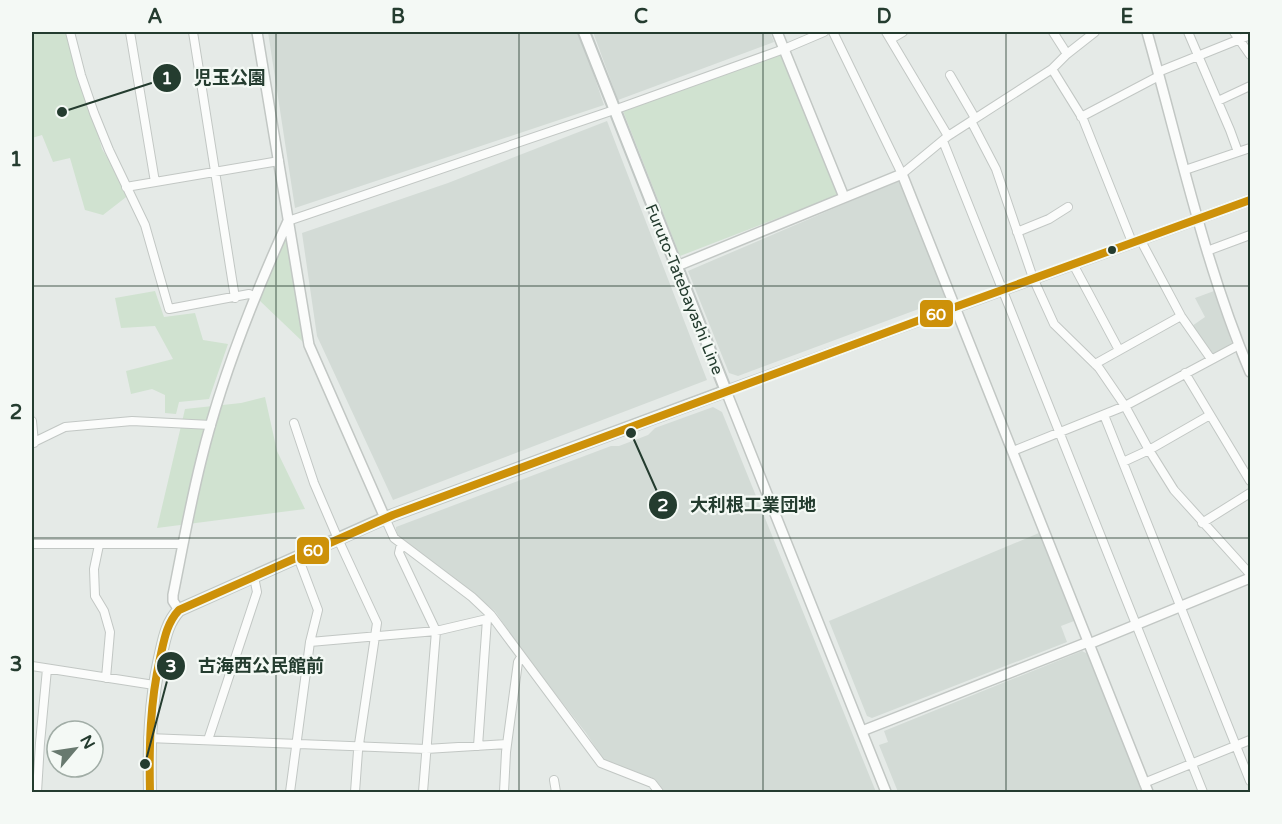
<svg xmlns="http://www.w3.org/2000/svg" width="1282" height="824" font-family="'Varela Round','Noto Sans JP',sans-serif">
	<style>
		.built { fill: #d3dbd6 }
		.green { fill: #d0e2d0 }
		.lines { fill: none; stroke-linecap: round; stroke-linejoin: round }
		.minor-casing { stroke: #c2c7c4; stroke-width: 10 }
		.tertiary-casing { stroke: #c2c7c4; stroke-width: 12 }
		.secondary-casing { stroke: #c1c7c4; stroke-width: 14 }
		.minor { stroke: #fbfcfb; stroke-width: 8 }
		.tertiary { stroke: #fbfcfb; stroke-width: 9 }
		.secondary { stroke: #fbfcfb; stroke-width: 10 }
		.bus-1-casing { stroke: #f4f9f5; stroke-width: 12 }
		.bus-1 { stroke: #cd9109; stroke-width: 8 }
		.grid { fill: none; stroke: #243c2f; stroke-width: 1.5; stroke-opacity: 0.55 }
		.bus-dot { fill: #243c2f; stroke: #f4f9f5; stroke-width: 2 }
		.labels { text-anchor: middle; stroke-width: 4.5; stroke-linejoin: round; paint-order: stroke }
		.street-label { font-size: 16px; fill: #243c2f; stroke: #f4f9f5 }
		.leader { fill: none; stroke: #243c2f; stroke-width: 2 }
		.callout-dot { fill: #243c2f; stroke: #f4f9f5; stroke-width: 2 }
		.mark-label { font-size: 18px; text-anchor: middle; font-weight: bold; fill: #fff }
		.callout-label { font-size: 18px; text-anchor: middle; font-weight: bold; fill: #243c2f; stroke: #f4f9f5; stroke-width: 4.5; stroke-linejoin: round; paint-order: stroke }
		.line-badge { stroke: #f4f9f5; stroke-width: 2 }
		.badge-label { font-size: 16px; text-anchor: middle; font-weight: bold; fill: #fff }
		.neatline { fill: none; stroke: #243c2f; stroke-width: 2 }
		.grid-label { font-size: 20px; text-anchor: middle; font-weight: bold; fill: #243c2f }
	</style>
	<rect width="100%" height="100%" fill="#e5eae7"/>
	<path class="built" d="M268,32H579L604,105L295,208Z
		M593,32H770L774,42L618,100Z
		M607,121L707,380L393,500L317,336L302,233L448,183Z
		M900,180L946,295L943,300L738,376L729,373L688,271Z
		M1214,291L1232,344L1214,355L1192,326L1205,317L1195,298Z
		M713,407L722,412L876,792H665L655,779L604,760L586,733L519,647L495,611L398,536L396,530V527L611,446H619L648,435L655,428Z
		M1039,533L1074,621L1061,626L1067,642L872,718L867,716L829,621Z
		M1082,651L1088,654L1143,792H898L879,745L888,742L884,731Z"/>
	<path class="green" d="M32,32H70L102,149L130,194L103,215L85,210L70,158L53,162L42,135L32,138Z
		M782,53L838,195L680,256L623,111Z
		M290,230L303,342L259,300Z
		M155,291L164,317L195,313L203,340L228,344L209,399L179,402L176,414L165,413V395L152,389L131,394L126,371L173,359L155,326L121,328L115,298Z
		M265,397L277,451L305,509L157,528L185,409L241,403Z"/>
	<g class="lines">
		<defs>
			<path id="minor" d="M70,32L81,75L94,113L109,150L145,225L169,309L249,294L254,296
				M130,32L155,182
				M193,32L235,298
				M833,32L902,174L948,136L1052,69L1067,54L1095,32
				M886,32L948,136
				M1053,32L1067,54
				M1188,32L1230,130L1238,152
				M1234,32L1250,55
				M891,39L903,32
				M1052,69L1083,119L1132,242
				M1158,72L1250,35
				M950,75L975,118
				M1218,101L1250,86
				M1081,117L1159,76
				M971,121L996,169L1033,278L1054,324L1099,368L1125,406L1149,450L1174,490L1250,574
				M943,141L1203,792
				M1185,170L1250,148
				M126,187L279,161
				M288,221L614,110L784,49L824,32
				M1017,232L1049,219L1068,207
				M1140,239L1181,316L1211,359
				M1207,251L1250,235
				M1073,264L1119,350
				M1095,364L1181,316
				M1185,373L1250,481
				M1104,415L1250,781
				M32,421L34,443
				M294,423L314,483L338,539L377,623L358,751L355,792
				M32,443L65,427L132,421L211,425
				M1013,451L1125,406L1239,345
				M1123,462L1149,450L1210,415
				M385,518L394,538L472,597L491,615L601,763L652,783L659,792
				M1202,523L1250,493
				M32,544H183
				M401,544L399,553L436,631L423,792
				M99,545L94,569L95,596L104,611L110,632L106,678
				M310,642L436,631L487,619
				M32,666L154,685
				M148,738L426,749L507,744
				M208,740L257,592L254,577
				M478,746L487,619L490,616
				M554,780L556,792
				M1144,783L1250,740
				M37,792L40,743L47,669
				M290,792L310,642L318,610L298,557
				M504,792L506,752L518,662L521,657"/>
			<path id="tertiary" d="M257,32L309,345L385,518
				M777,32L844,197
				M1147,32C1179,145 1204,263 1250,372
				M677,266L902,174L1148,792
				M179,610L173,601V595C182,550 190,505 201,461C221,378 253,298 288,221
				M1089,644L1250,578
				M862,731L1088,642
				M886,792L726,391L1250,200"/>
			<path id="secondary" d="M150,792C149,746 150,703 160,658C164,641 166,624 179,610L385,518L726,391L584,32"/>
		</defs>
		<use href="#minor" class="minor-casing"/>
		<use href="#tertiary" class="tertiary-casing"/>
		<use href="#secondary" class="secondary-casing"/>
		<use href="#minor" class="minor"/>
		<use href="#tertiary" class="tertiary"/>
		<use href="#secondary" class="secondary"/>
		<defs>
			<path id="bus-1" d="M150,792C149,746 150,703 160,658C164,641 166,624 179,610L393,515L955,307L1250,200"/>
		</defs>
		<use href="#bus-1" class="bus-1-casing"/>
		<use href="#bus-1" class="bus-1"/>
	</g>
	<path class="grid" d="M276,32V792M519,32V792M763,32V792M1006,32V792M32,286H1250M32,538H1250"/>
	<circle class="bus-dot" cx="1112" cy="250" r="5"/>
	<g class="labels">
		<g class="street-label">
			<text transform="translate(685 289) rotate(68)" y="6">Furuto-Tatebayashi Line</text>
		</g>
	</g>
	<path class="leader" d="M62 112L167 78M631 433L663 505M145 764L171 666"/>
	<g class="callout-dot">
		<circle cx="62" cy="112" r="6"/>
		<circle cx="631" cy="433" r="6"/>
		<circle cx="145" cy="764" r="6"/>
		<circle cx="167" cy="78" r="15"/>
		<circle cx="663" cy="505" r="15"/>
		<circle cx="171" cy="666" r="15"/>
	</g>
	<g class="mark-label">
		<text x="167" y="84">1</text>
		<text x="663" y="511">2</text>
		<text x="171" y="672">3</text>
	</g>
	<g class="callout-label">
		<text x="230" y="84">児玉公園</text>
		<text x="753" y="511">大利根工業団地</text>
		<text x="261" y="672">古海西公民館前</text>
	</g>
	<g class="line-badge">
		<rect x="919" y="299" width="35" height="29" rx="6" fill="#cd9109"/>
		<rect x="296" y="536" width="34" height="29" rx="6" fill="#cd9109"/>
	</g>
	<g class="badge-label">
		<text x="936" y="320">60</text>
		<text x="313" y="556">60</text>
	</g>
	<rect width="1282" height="824" fill="none" stroke="#f4f9f5" stroke-width="66"/>
	<g transform="translate(75 749) rotate(61)"><circle r="28" fill="#f4f9f5" stroke="#a1ada6" stroke-width="1.5"/>
	<path d="M0-4.5L10 22L0 15L-10 22Z" fill="#68796f"/>
	<text y="-9" font-size="16" font-weight="bold" text-anchor="middle" fill="#243c2f">N</text>
	</g>
	<rect x="33" y="33" width="1216" height="758" class="neatline"/>
	<g class="grid-label">
		<text x="155" y="23">A</text>
		<text x="398" y="23">B</text>
		<text x="641" y="23">C</text>
		<text x="884" y="23">D</text>
		<text x="1127" y="23">E</text>
		<text x="16" y="166">1</text>
		<text x="16" y="419">2</text>
		<text x="16" y="671">3</text>
	</g>
</svg>
